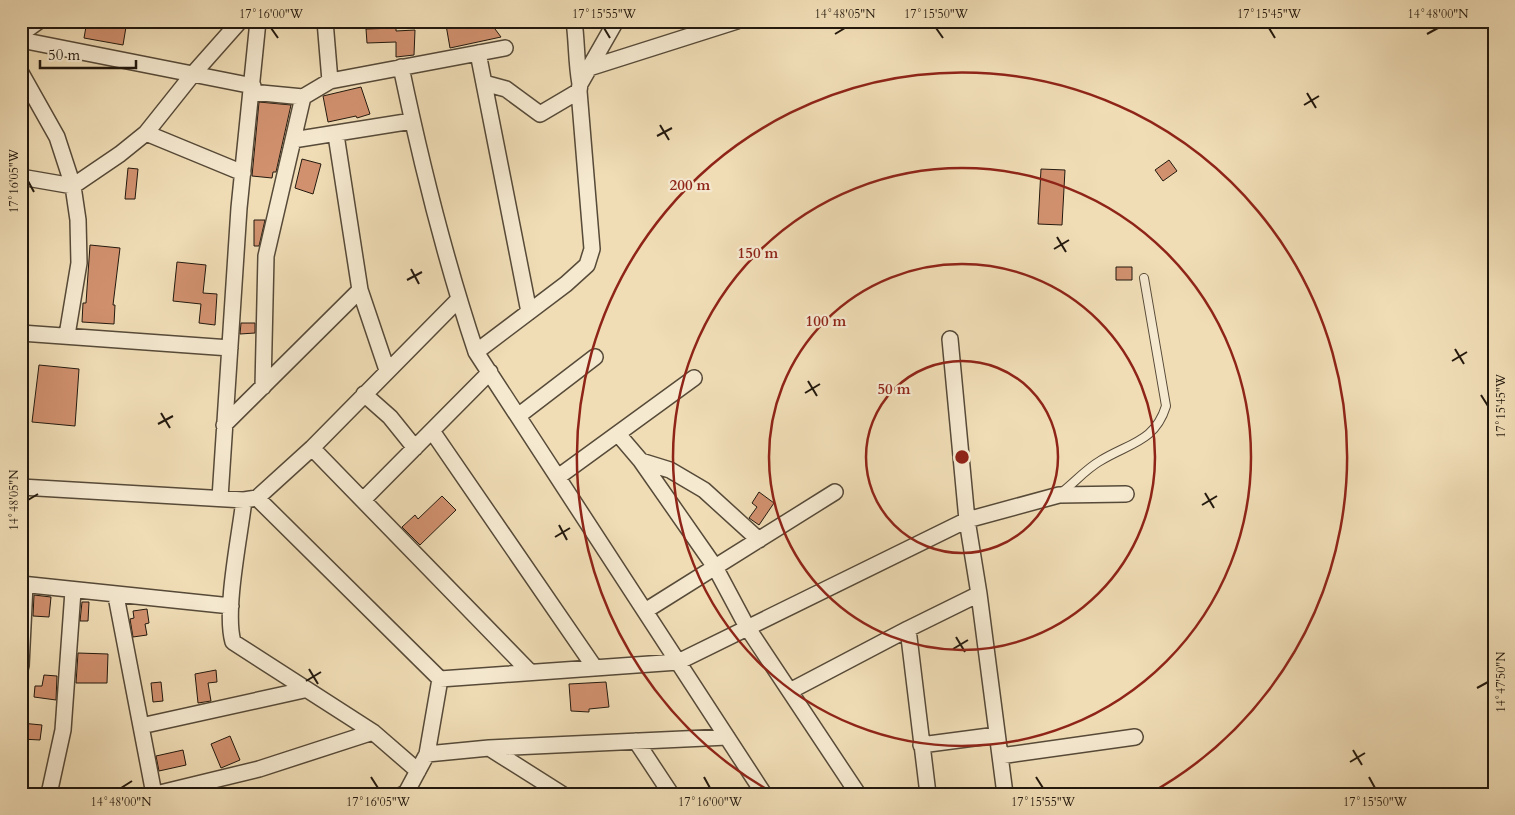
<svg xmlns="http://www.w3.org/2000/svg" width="1515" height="815" font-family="Cardo,serif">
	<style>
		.building { fill: #d1916f; stroke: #23190e }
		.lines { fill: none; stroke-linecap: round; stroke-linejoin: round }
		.service-casing { stroke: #564a38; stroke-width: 10 }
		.minor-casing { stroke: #564a38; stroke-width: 18 }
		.service { stroke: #f5e9d0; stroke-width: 8 }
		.minor { stroke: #f5e9d0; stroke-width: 15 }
		.ticks { fill: none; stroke: #23190e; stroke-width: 2 }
		.ring { fill: none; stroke: #8f2418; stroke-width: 2.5 }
		.centre { fill: #8f2418; stroke: #f5e9d0; stroke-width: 2.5 }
		.ring-label { font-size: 15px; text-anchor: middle; font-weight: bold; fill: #8f2418; stroke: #f5e9d0; stroke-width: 4.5; stroke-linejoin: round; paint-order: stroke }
		.neatline { fill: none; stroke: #23190e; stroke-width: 2 }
		.ticks-label { font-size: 12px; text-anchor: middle; fill: #23190e }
	</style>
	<rect width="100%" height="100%" fill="#f0ddb6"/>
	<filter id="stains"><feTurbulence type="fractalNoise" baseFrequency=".004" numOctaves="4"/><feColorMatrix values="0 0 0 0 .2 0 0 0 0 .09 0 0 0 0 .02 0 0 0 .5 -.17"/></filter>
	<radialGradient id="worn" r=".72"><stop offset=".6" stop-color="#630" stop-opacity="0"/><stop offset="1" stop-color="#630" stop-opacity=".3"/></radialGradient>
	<path class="building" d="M87,21H127L123,45L84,38Z
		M465,21H489L501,37L450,48L446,25Z
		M396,28V31L415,30L414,55L396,57V42L367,43L366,29Z
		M361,87L370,114L357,118L356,116L328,122L323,96Z
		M259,102L291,105L276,172H273L272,178L252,176Z
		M302,159L321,164L313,194L295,188Z
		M1169,160L1177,171L1163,181L1155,170Z
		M128,168L138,169L135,199H125Z
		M1041,169L1065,170L1062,225L1038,224Z
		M254,220H265L259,246H254Z
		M90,245L120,248L113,305H115L114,324L82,322L83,303H86Z
		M177,262L206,265L203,293L217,294L215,325L199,323L201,304L173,301Z
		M1116,267H1132V280H1116Z
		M241,323H255V333L240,334Z
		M39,365L79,369L75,426L32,422Z
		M759,492L774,503L759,525L749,518L757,507L752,503Z
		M442,496L456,510L420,545L402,527L415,515L418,519Z
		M34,595L51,597L49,617L33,616Z
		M82,602H89L88,621H80Z
		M147,609L149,623L145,624L147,635L133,637L130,619L134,618L133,611Z
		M78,653L108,654L107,683H76Z
		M216,670L217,682L208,683L211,701L198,703L195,674Z
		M44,675L57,676L56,700L34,697L35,686H42Z
		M161,682L163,701L153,702L151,683Z
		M606,682L609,707L589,709V712L571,711L569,684Z
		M21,723L42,725L40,740L21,739Z
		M230,736L240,760L221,768L211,744Z
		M183,750L186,765L159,771L156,756Z"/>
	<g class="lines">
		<defs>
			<path id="service" d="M1061,493C1074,483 1086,469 1100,461C1129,443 1155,442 1166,406L1144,278"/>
			<path id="minor" d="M325,21L330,81
				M574,21C577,42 576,62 580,84
				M21,34L39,21
				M21,40L253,86
				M478,53L529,312
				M401,67C421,163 445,259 476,352L764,794
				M589,68L737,21
				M21,73L57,137L73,186L78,220L79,263L67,335
				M484,83L506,89L540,114L579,91
				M252,92L303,97L330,81L505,48
				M146,133L243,173
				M336,135L360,290L387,370
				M293,140L412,121
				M21,177L73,186L120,154L146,133L193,74L240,21
				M21,333L230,348
				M950,339L967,520L979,594L1005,794
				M476,352L566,284L587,265L592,249L579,91L580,84L616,21
				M263,387L266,256L303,97
				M364,394L390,417L415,448
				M518,416L595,357
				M224,425L360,290
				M432,431L595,668
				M618,434L641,461L715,567L747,627L858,794
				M312,448L530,672
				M641,461L670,470L704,490L759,540
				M558,477L694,378
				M21,487L244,500L257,498L312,448L459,299
				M220,498L239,208L258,21
				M257,498L440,679L678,662L967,520L1059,495L1126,494
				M244,500C240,535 224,611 233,642L373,732L418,771
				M363,500L490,372
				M21,584L231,606
				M116,596L154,794
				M645,611L835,492
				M21,666L25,585
				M790,691L908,629
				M141,726L304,690
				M636,741L671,794
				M921,745L997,735
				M489,748L562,794
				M427,754L489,748L727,737
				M1000,756L1135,737
				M49,794L63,730L73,591
				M156,794L259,769L373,732
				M403,794L406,793L427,754L440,679
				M928,794L908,629L979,594"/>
		</defs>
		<use href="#service" class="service-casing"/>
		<use href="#minor" class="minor-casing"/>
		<use href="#service" class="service"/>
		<use href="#minor" class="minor"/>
	</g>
	<path class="ticks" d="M271,28L278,38M604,28L610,38M936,28L943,38M1269,28L1275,38M835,34L845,28M1427,34L1438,28M1307,93L1316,108M1304,105L1319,96M660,125L669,140M657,136L672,128M28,181L34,192M1057,237L1066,252M1054,249L1069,240M411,269L419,284M407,280L422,272M1455,349L1464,364M1452,361L1467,352M808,381L817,396M805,393L820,384M1481,395L1488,406M161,413L170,428M158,424L173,416M1205,493L1214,508M28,500L38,494M1202,505L1217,496M559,525L567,540M555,537L570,528M956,637L965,652M953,649L968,640M309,669L318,684M306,681L321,672M1477,688L1488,682M1353,750L1362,765M1350,762L1365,753M371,777L378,788M704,777L710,788M1036,777L1043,788M1369,777L1375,788M121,788L132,781"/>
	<g class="ring">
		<circle cx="962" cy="457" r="96"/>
		<circle cx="962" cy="457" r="193"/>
		<circle cx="962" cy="457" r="289"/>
		<path d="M775 794A385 385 0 1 1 1149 794"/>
	</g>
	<circle cx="962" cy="457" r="8" class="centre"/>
	<g class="ring-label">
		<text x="690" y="190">200 m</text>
		<text x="758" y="258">150 m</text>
		<text x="826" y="326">100 m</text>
		<text x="894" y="394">50 m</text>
	</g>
	<rect width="1515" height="815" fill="none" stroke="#f0ddb6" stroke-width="55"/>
	<path d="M40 60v8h96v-8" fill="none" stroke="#23190e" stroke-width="2.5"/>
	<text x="48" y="60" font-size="15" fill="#23190e" stroke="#f5e9d0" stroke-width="4" paint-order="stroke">50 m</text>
	<rect x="28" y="28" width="1460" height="760" class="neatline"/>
	<g class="ticks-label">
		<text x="271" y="18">17°16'00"W</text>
		<text x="604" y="18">17°15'55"W</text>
		<text x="845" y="18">14°48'05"N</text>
		<text x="936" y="18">17°15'50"W</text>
		<text x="1269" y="18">17°15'45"W</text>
		<text x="1438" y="18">14°48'00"N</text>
		<text transform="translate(14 181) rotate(-90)" y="4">17°16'05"W</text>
		<text transform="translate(1501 406) rotate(-90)" y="4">17°15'45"W</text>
		<text transform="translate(14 500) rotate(-90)" y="4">14°48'05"N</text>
		<text transform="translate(1501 682) rotate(-90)" y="4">14°47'50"N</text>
		<text x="121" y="806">14°48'00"N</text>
		<text x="378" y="806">17°16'05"W</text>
		<text x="710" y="806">17°16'00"W</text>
		<text x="1043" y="806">17°15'55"W</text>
		<text x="1375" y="806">17°15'50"W</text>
	</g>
	<rect width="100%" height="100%" filter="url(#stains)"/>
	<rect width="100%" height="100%" fill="url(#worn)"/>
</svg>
